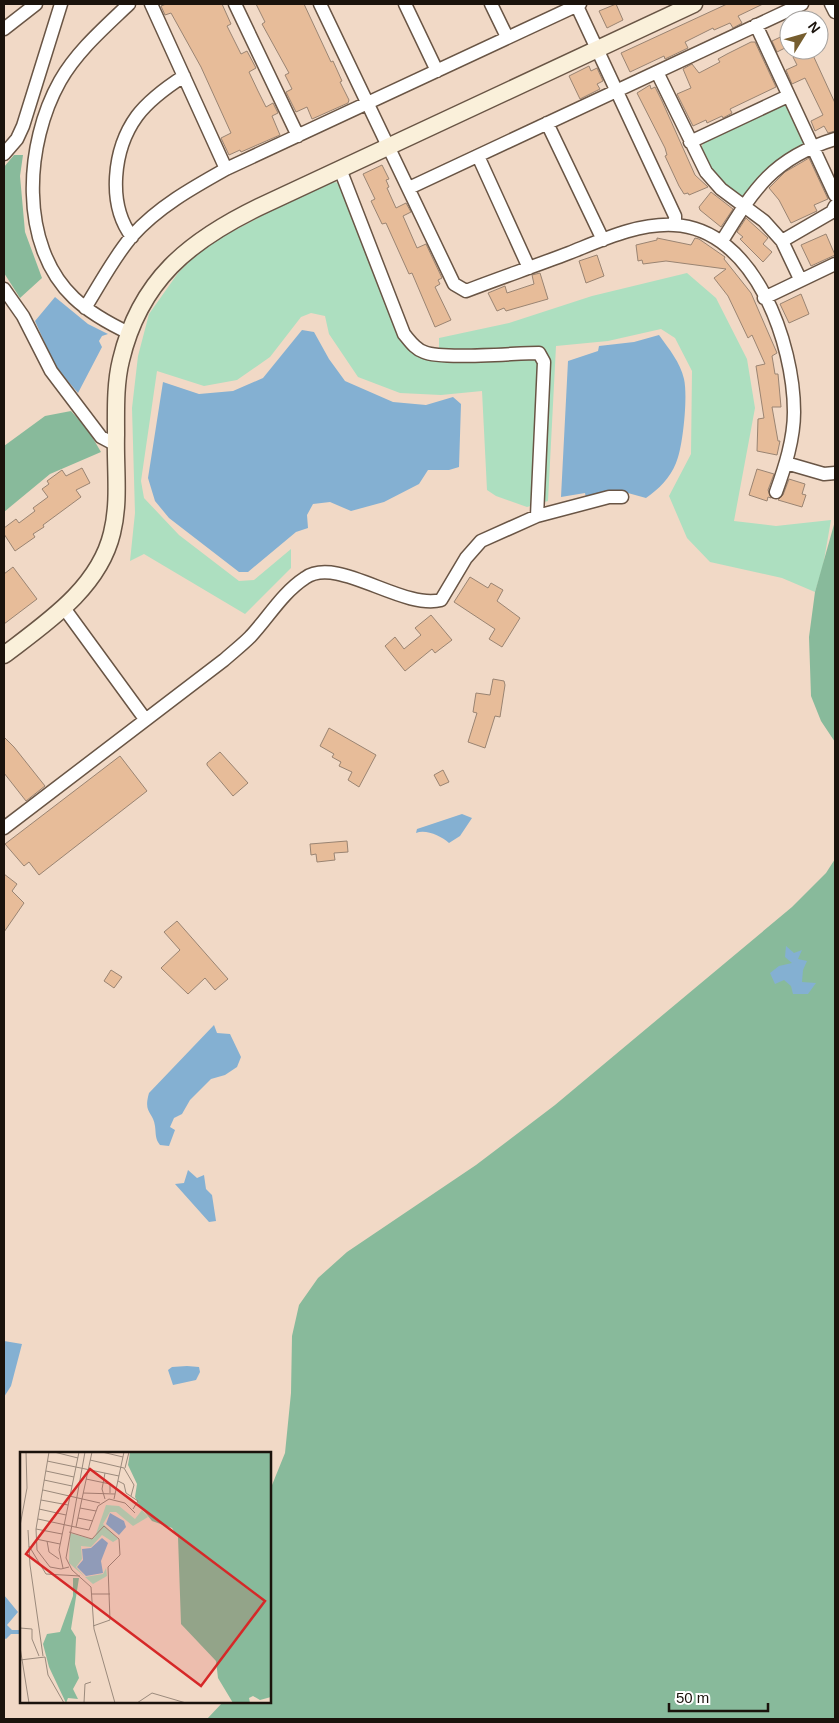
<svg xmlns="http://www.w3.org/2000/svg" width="839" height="1723" font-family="Helvetica,sans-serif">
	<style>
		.green { fill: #addfc0 }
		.forest { fill: #88ba9b }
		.water { fill: #84b0d2 }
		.building { fill: #e7bc99; stroke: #9a8472 }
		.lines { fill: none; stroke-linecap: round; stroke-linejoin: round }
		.street-casing { stroke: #695545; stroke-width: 15 }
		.secondary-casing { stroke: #695545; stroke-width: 19 }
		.street { stroke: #fff; stroke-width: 12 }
		.secondary { stroke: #faf0da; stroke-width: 16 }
		.inset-road { fill: none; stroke: #9b8a7c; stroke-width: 1 }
		.view { fill: #d62828; fill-opacity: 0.15; stroke: #d62828; stroke-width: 2.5 }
		.inset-edge { fill: none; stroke: #1b130c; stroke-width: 2.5 }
	</style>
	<rect width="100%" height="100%" fill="#f1d9c6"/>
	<path class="green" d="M786,103L806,146C780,157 757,173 743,198C722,185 712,171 701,149L704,141Z
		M332,182L342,183L402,338L439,359V338L509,323L592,296L687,273L716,298L747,359L755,408L734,521L776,526L831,520L823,566L815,592L782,578L710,562L687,538L669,496L691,454L692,371L675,338L661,329L608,341L556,346L548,501L527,507L496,496L487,490L482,391L441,395L400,393L358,377L329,334L325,316L311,313L301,317L270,357L237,380L204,386L157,371L141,481L144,498L179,535L239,581L254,580L291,549V568L245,614L144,554L130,561L135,513L132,408L138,356L149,314L178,273L205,246L271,211Z"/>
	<path class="forest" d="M14,155H23L20,176L25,232L42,278L20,298L4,273V167Z
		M71,411L88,430L101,452L50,474L4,512V446L45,416Z
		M835,521V742L821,721L811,696L809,637L815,592Z
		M835,859V1719H207L223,1702H270V1490L285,1453L291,1393L292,1336L299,1305L318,1278L347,1252L476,1165L555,1105L792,907L826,873Z"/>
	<path class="water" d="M55,297L88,324L108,334L102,336L99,341L102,347L78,393L55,366L35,321Z
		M302,330L314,332L329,359L345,381L393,402L426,405L453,397L461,404L459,467L449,470H428L419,484L384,502L351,511L330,502L313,504L307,515L308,528L296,532L248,572H239L169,518L155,501L148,478L163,382L199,394L233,391L263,378Z
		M659,335C669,349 680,362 684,379C688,396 683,448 676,463C670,478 659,489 646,498L617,490L586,498L585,493L561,497L568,361L598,351L599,346L634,342Z
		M462,814L472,818L460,836L449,843C441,836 426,829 416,833L417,829Z
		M786,946L794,953L802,950L798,959L807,961L803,970L802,982L816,983L808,994H793L791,986L784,980L775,984L770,973L779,966L792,963L785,957Z
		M214,1025L217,1033L230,1034L241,1057L237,1067L225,1075L211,1079L190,1100L182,1114L174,1118L170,1127L175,1130L169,1146L160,1145C155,1139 156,1134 155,1126C153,1111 143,1114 149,1093Z
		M188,1170L197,1178L204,1175L206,1189L212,1195L216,1221L209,1222L175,1184L184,1183Z
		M4,1341L22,1344L11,1386L4,1397Z
		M187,1366L199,1367L200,1372L196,1380L173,1385L168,1370L172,1367Z
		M4,1595L18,1612L7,1625L12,1630H19L20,1634H11L6,1639L4,1638Z"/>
	<path class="building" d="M166,4H222L231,24L227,26L241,54L247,51L256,68L249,72L258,91L266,107L273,103L278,113L272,116L280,135L241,152L240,150L229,155L221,138L231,133L201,67L171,13L165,15L161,6Z
		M256,4H304L331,62L333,61L342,81L340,82L349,100L348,103L312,119L307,107L296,112L286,92L292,89L285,75L289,73L262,24L265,22Z
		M616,4L623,20L607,28L599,11Z
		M727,4H763L738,16L742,23L733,28L730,23L714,30L713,28L685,42L688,48L665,59L664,56L630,72L621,53Z
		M789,33V46L777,52L772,41Z
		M751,42H755L776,87L730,109L732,113L723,118L722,116L707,123L706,120L693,126L677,94L691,88L683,69L692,64L699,73L720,62L718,59L727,54Z
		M807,51L808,55L812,53L835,103V131L828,133L824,126L815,131L811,121L823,115L805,78L792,84L786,70L797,65L793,57Z
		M589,66L591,71L597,68L603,81L597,84L600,89L580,99L569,76Z
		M650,85L651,89L655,87L662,101L695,175L708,187L689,195L688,193L684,194L679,186L665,156L667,155L665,148L637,93Z
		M809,158L828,199L814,205L817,211L791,223L779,200L769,188L785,172Z
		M382,165L389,179L386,180L389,187L387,188L396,208L406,203L411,212L403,216L417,248L426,244L442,278L438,280L440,284L435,287L451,320L435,327L412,273L409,274L386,223L382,224L371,201L375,199L363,174Z
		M711,192L733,209L721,227L700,210L699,207Z
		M746,218L768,238L763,244L772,252L763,262L740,239L743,237L737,232Z
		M826,234L835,255L811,266L801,245Z
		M657,238L691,245L695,238L699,239L725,257L724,259L751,293L777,353L772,356L775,374H778L781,407H772L778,441H780L777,455L757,451L758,419L764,418L756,366L765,364L752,335L748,338L728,296L714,278L726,269L666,261L643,264L642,260L638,261L636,245L657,240Z
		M597,255L604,276L586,283L579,261Z
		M540,273L548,299L506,311L504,308L497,311L488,293L505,286L507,293L534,284L532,275Z
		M801,294L809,314L789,323L780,304Z
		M82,468L90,483L76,490L81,497L43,525L44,527L33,534L35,537L15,551L4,534V528L16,519L19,523L35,511L33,508L48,497L42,489L49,484L47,481L62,470L66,476Z
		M757,469L774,474L768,490L771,498L768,497L767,501L749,495Z
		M789,479L805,484L802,494L806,495L802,507L778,500L783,495Z
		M13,567L37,599L4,624V574Z
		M470,577L488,588L491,583L503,590L497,601L520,618L502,647L489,639L495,629L454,602Z
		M431,615L452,640L435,653L432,649L405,671L385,646L395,637L404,649L421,635L415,628Z
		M493,679L504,681L505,685L500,717L495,716L485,748L468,742L477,713L473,712L476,693L490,695Z
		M329,728L376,755L359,787L348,780L352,772L339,766L341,762L332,757L334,754L320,746Z
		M4,737L14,747L45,786L26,801L4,773Z
		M220,752L248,783L233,796L207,765V763Z
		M120,756L147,791L39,875L29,862L24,866L5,844Z
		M443,770L449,782L440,786L434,775Z
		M347,841L348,852L334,853L335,860L317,862L316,854L311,855L310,844Z
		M4,874L17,884L12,891L24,903L4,932Z
		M177,921L228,979L215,990L205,978L188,994L161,968L180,950L164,932Z
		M111,970L122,977L114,988L104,981Z"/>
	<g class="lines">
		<defs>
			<path id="street" d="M129,4C105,27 77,51 60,81C25,143 18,245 74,298C90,313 110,324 129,333
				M151,4L226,169
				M235,4L298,136
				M320,4L454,284L466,291C500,278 535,266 569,253C602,240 638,223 674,225C755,229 794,344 794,412C794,439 785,467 776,492
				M405,4L437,71
				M491,4L507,37
				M576,4L675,216V225
				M831,4L835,12
				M756,25L835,195
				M4,29L36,4
				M657,72L706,172L721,189L764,221L782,241L800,279
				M547,123L603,240
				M690,142L788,96
				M4,154L17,139L23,126L61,4
				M478,156L529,268
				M409,188L802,4
				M132,237C107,204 113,149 137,116C149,100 167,87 184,76
				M722,241C754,189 773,158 835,139
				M782,241L832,212L835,206
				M4,289L23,316L51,371L101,437L116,445
				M764,298L835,264
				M85,308C100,284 114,257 132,236C158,207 192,188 226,169L580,4
				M786,463L824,474L835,473
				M537,516L609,497H622
				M64,608L145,719
				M4,828L224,660C233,652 242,645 250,637C268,618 282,593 305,578C337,555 402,610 441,600L466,558L481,541L537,516L544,362L539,353C515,353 442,360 424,352C415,349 410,341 404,334L340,169"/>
			<path id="secondary" d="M4,655C46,623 99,588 112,533C120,501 115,468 116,435C116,411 115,384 121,360C140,280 189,241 259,207L694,4"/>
		</defs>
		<use href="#street" class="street-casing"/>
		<use href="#secondary" class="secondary-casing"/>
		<use href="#street" class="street"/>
		<use href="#secondary" class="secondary"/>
	</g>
	<g transform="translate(20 1452)">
		<rect width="251" height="251" fill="#f1d9c6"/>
		<path d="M86,53L99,54L115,67L122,58L128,65L113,74L96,60H90L83,72L98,87L93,90L82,83L71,95L61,94L62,107L56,115L65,125L83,122L86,116L87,124L73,132L49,111L50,81L71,87L75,85Z" fill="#addfc0"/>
		<path d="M110,0H251V245L240,248L233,244L229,246L230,251H213L198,226L196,209L161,172L158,85L152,76L132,69L119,53L115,45L117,32L108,13ZM53,126H59L51,177L56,185L55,212L59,226L53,237L58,247L48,246L46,251L29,215L23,192L27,182L40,180L53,144Z" fill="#88ba9b"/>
		<path d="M90,61L104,69L106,75L99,83L86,72ZM82,86L88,91L81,109L83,121L66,124L57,115L63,108L62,97L71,96Z" fill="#84b0d2"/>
		<path class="inset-road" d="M29,0L16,77L17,98L30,115L41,117L49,115M34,0L58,6M65,0L46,106L52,118L71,135L74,177L95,251M82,0L103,5M70,8L104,16L114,33L111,44M27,9L99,24M105,16L109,0M26,19L54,25M66,27L90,32V41M24,28L52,34M98,29L104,32L106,41L118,49L113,57M23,38L80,51M63,41L95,42M85,47L82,37L85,21M94,47L104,0M21,48L48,53M60,56L76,59M19,57L46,63M58,66L73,69M18,67L69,78L78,54L89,47L105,51L115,61M0,74L7,36L6,0M56,75L72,0M16,77L42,82M8,78L10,113L23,204M49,80L72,87L84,74L99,87L100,103L88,115L90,168L73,174M16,87L40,92M27,89L29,100L39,107M9,94L26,122L60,124M43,116L39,98L59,0M72,142H90M0,176L12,177V187L19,204M0,195L9,251M0,208L25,205L28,223L44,251M64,251L65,232L71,230M117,251L132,241L166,251"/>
		<path class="view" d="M70,17L245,149L181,234L6,102Z"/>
		<rect width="251" height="251" class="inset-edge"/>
	</g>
	<rect width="839" height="1723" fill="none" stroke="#1b130c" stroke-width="10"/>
	<g transform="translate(804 35) rotate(53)"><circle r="24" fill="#ffffff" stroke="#a4a19e"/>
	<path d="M0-4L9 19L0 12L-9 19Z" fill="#765e2f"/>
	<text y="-8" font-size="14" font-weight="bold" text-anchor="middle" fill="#1b130c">N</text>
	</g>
	<path d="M669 1703v8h99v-8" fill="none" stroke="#1b130c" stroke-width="2.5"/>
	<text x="676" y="1703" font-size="15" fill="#1b130c" stroke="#ffffff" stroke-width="4" paint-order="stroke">50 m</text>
</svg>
